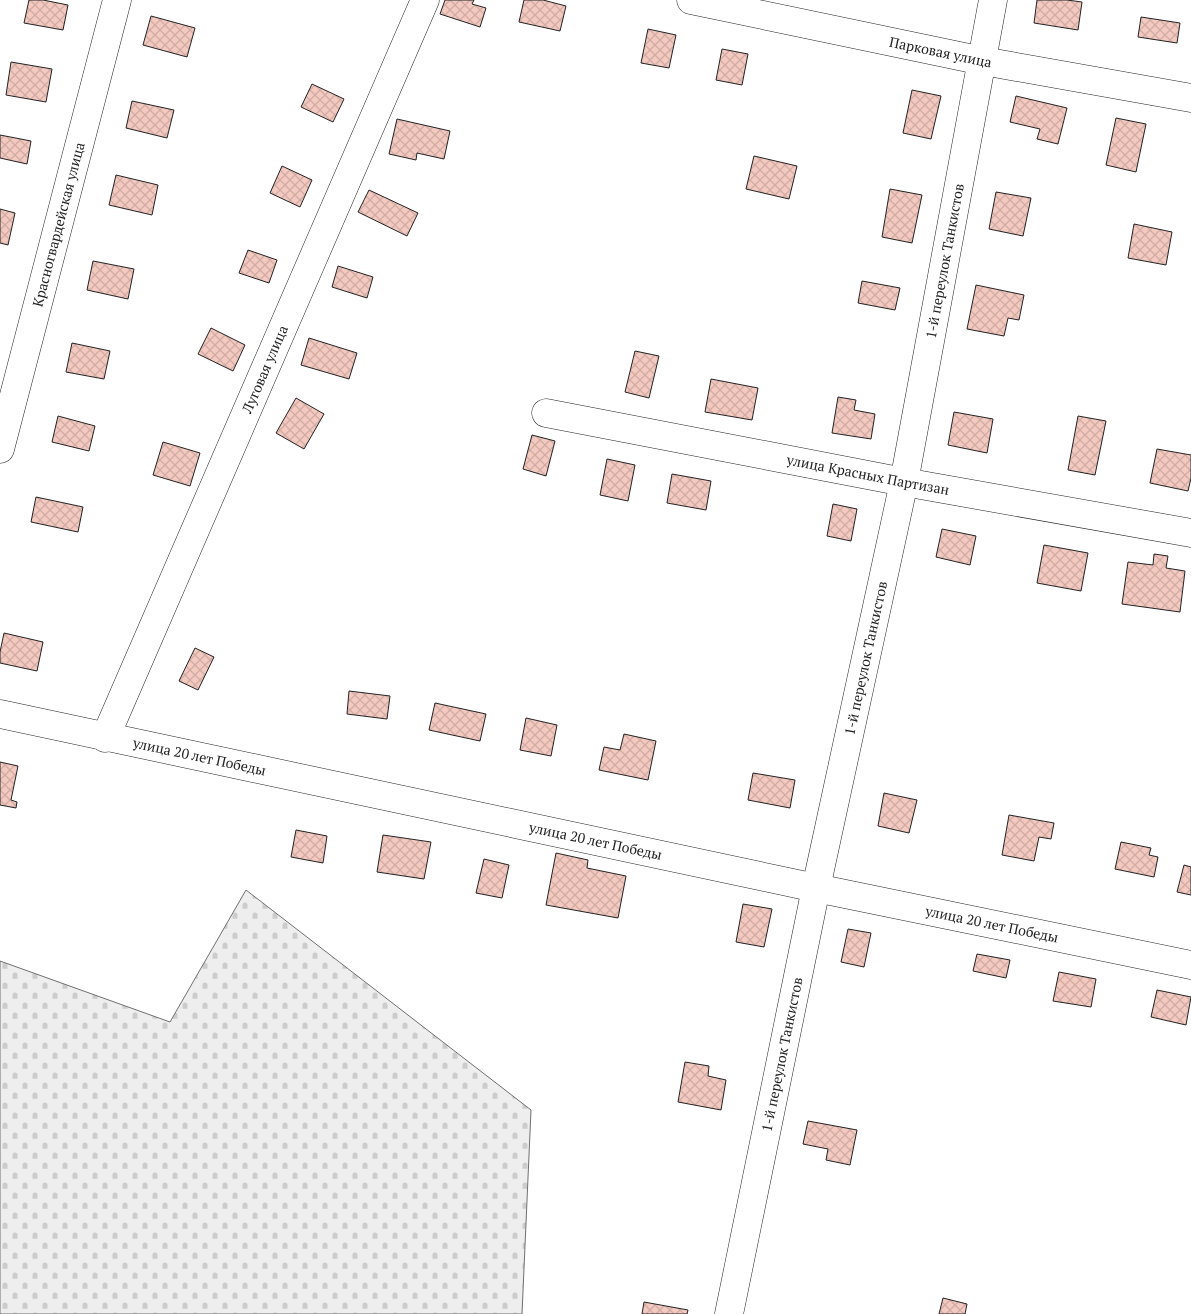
<svg xmlns="http://www.w3.org/2000/svg" width="1191" height="1314" font-family="'PT Serif',serif">
	<style>
		.cemetery { fill: url(#cemetery-stones); stroke: #6f6f6f }
		.building { fill: url(#building-cross-hatch); stroke: #222 }
		.lines { fill: none; stroke-linecap: round; stroke-linejoin: round }
		.minor-casing { stroke: #222; stroke-width: 29 }
		.minor { stroke: #fff; stroke-width: 28 }
		.labels { text-anchor: middle; stroke-width: 4; stroke-linejoin: round; paint-order: stroke }
		.street-label { font-size: 14px; fill: #222; stroke: #fff }
	</style>
	<defs>
		<pattern id="cemetery-stones" width="16" height="16" patternUnits="userSpaceOnUse" patternTransform="scale(1.25)"><rect width="16" height="16" fill="#eee"/><path d="M2 7V4a2 2 0 0 1 4 0v3zM10 15v-3a2 2 0 0 1 4 0v3z" fill="#ccc"/></pattern>
		<pattern id="building-cross-hatch" width="8" height="8" patternUnits="userSpaceOnUse" patternTransform="scale(1.25)"><rect width="8" height="8" fill="#f3c9c0"/><path d="M0 0l8 8M0 8l8-8" fill="none" stroke="#d0aca5"/></pattern>
	</defs>
	<rect width="100%" height="100%" fill="#fff"/>
	<path class="cemetery" d="M246,890L531,1110L522,1314H0V961L170,1022Z"/>
	<path class="building" d="M29,0H43L68,5L63,30L24,23Z
		M445,0H474L472,4L486,8L480,27L440,14Z
		M524,0H543L566,6L560,31L519,22Z
		M1037,0H1067L1082,2L1078,30L1034,23Z
		M151,16L195,28L187,57L143,45Z
		M1141,17L1180,23L1177,43L1138,37Z
		M648,29L676,35L669,68L641,63Z
		M722,49L748,54L742,85L716,80Z
		M11,62L52,69L46,102L6,95Z
		M312,84L344,99L333,122L301,107Z
		M912,90L941,96L931,139L903,133Z
		M1016,96L1067,108L1058,144L1037,139L1040,129L1010,122Z
		M132,101L174,110L167,138L126,128Z
		M1116,118L1146,124L1136,172L1106,165Z
		M397,119L450,131L444,159L417,153L416,160L389,154Z
		M0,135L31,141L27,164L0,158Z
		M754,156L797,166L789,199L746,189Z
		M282,166L312,180L300,207L270,193Z
		M116,175L158,185L152,215L109,205Z
		M890,189L922,195L912,243L882,237Z
		M369,190L418,213L407,236L358,212Z
		M996,192L1031,198L1023,236L989,229Z
		M0,209L15,213L8,245L0,243Z
		M1134,224L1172,232L1166,265L1128,258Z
		M248,250L277,260L269,283L239,273Z
		M93,261L134,269L128,299L87,290Z
		M338,266L373,277L367,298L332,287Z
		M862,281L900,288L895,310L858,303Z
		M976,285L1024,295L1019,320L1008,318L1004,336L967,329Z
		M211,328L245,345L233,371L198,354Z
		M309,338L357,353L349,379L301,365Z
		M72,343L110,351L104,379L66,372Z
		M635,351L659,356L649,398L625,392Z
		M711,379L758,388L752,420L705,412Z
		M838,397L856,400L854,410L875,414L871,439L832,433Z
		M296,398L324,414L304,449L276,433Z
		M954,412L993,419L987,453L948,445Z
		M58,416L95,426L89,451L52,442Z
		M1078,416L1106,421L1095,475L1068,470Z
		M532,435L555,441L546,476L523,469Z
		M163,442L200,453L190,486L153,475Z
		M1157,449L1191,455V478L1188,491L1150,483Z
		M607,459L635,465L628,501L600,495Z
		M672,474L711,481L706,510L667,503Z
		M36,497L83,507L78,532L31,522Z
		M833,504L857,509L851,541L827,536Z
		M942,529L976,536L970,565L936,557Z
		M1044,545L1088,553L1081,591L1037,583Z
		M1154,554L1168,556L1166,568L1185,571L1180,612L1122,604L1128,562L1153,565Z
		M4,633L43,642L37,671L0,663V652Z
		M195,648L214,657L198,690L179,681Z
		M349,691L390,696L387,719L347,714Z
		M435,703L486,714L480,741L429,730Z
		M526,718L557,725L551,756L520,750Z
		M624,734L656,741L648,780L599,770L604,747L620,750Z
		M0,762L18,766L11,800L17,802L16,808L0,805Z
		M753,773L795,780L790,808L748,800Z
		M884,793L917,800L909,833L878,826Z
		M1009,815L1054,823L1051,839L1039,837L1034,861L1002,855Z
		M296,830L327,836L323,863L291,857Z
		M383,835L431,842L424,879L377,872Z
		M1121,842L1151,848L1149,855L1158,857L1154,877L1115,869Z
		M556,853L588,860L587,868L626,876L618,918L546,905Z
		M484,859L509,865L502,898L476,893Z
		M1184,865L1191,867V895L1177,892Z
		M743,904L772,909L764,947L736,942Z
		M848,929L871,933L864,967L841,962Z
		M977,954L1010,960L1006,978L973,971Z
		M1059,972L1096,979L1091,1007L1053,1001Z
		M1157,990L1191,997L1186,1025L1151,1017Z
		M685,1062L709,1066L708,1076L726,1080L721,1110L678,1102Z
		M808,1121L857,1130L850,1165L826,1160L828,1149L803,1144Z
		M943,1298L967,1304L965,1314H939Z
		M644,1302L688,1310L687,1314H642Z"/>
	<g class="lines">
		<defs>
			<g id="minor">
				<path id="s1" d="M691,0L983,61L1191,98"/>
				<path id="s2" d="M546,413L904,482L1191,533"/>
				<path id="s3" d="M0,449L117,0"/>
				<path id="s4" d="M0,714L816,888L1191,965"/>
				<path id="s5" d="M105,738L425,0"/>
				<path id="s6" d="M729,1314L816,888L904,482L993,0"/>
			</g>
		</defs>
		<use href="#minor" class="minor-casing"/>
		<use href="#minor" class="minor"/>
	</g>
	<g class="labels">
		<g class="street-label">
			<text dy="5" stroke="none"><textPath href="#s1" startOffset="255">Парковая улица</textPath></text>
			<text dy="5" stroke="none"><textPath href="#s3" startOffset="232">Красногвардейская улица</textPath></text>
			<text dy="5" stroke="none"><textPath href="#s6" startOffset="1075">1-й переулок Танкистов</textPath></text>
			<text dy="5" stroke="none"><textPath href="#s5" startOffset="402">Луговая улица</textPath></text>
			<text dy="5" stroke="none"><textPath href="#s2" startOffset="328">улица Красных Партизан</textPath></text>
			<text dy="5" stroke="none"><textPath href="#s6" startOffset="670">1-й переулок Танкистов</textPath></text>
			<text dy="5" stroke="none"><textPath href="#s4" startOffset="204">улица 20 лет Победы</textPath></text>
			<text dy="5" stroke="none"><textPath href="#s4" startOffset="609">улица 20 лет Победы</textPath></text>
			<text dy="5" stroke="none"><textPath href="#s4" startOffset="1014">улица 20 лет Победы</textPath></text>
			<text dy="5" stroke="none"><textPath href="#s6" startOffset="265">1-й переулок Танкистов</textPath></text>
		</g>
	</g>
</svg>
